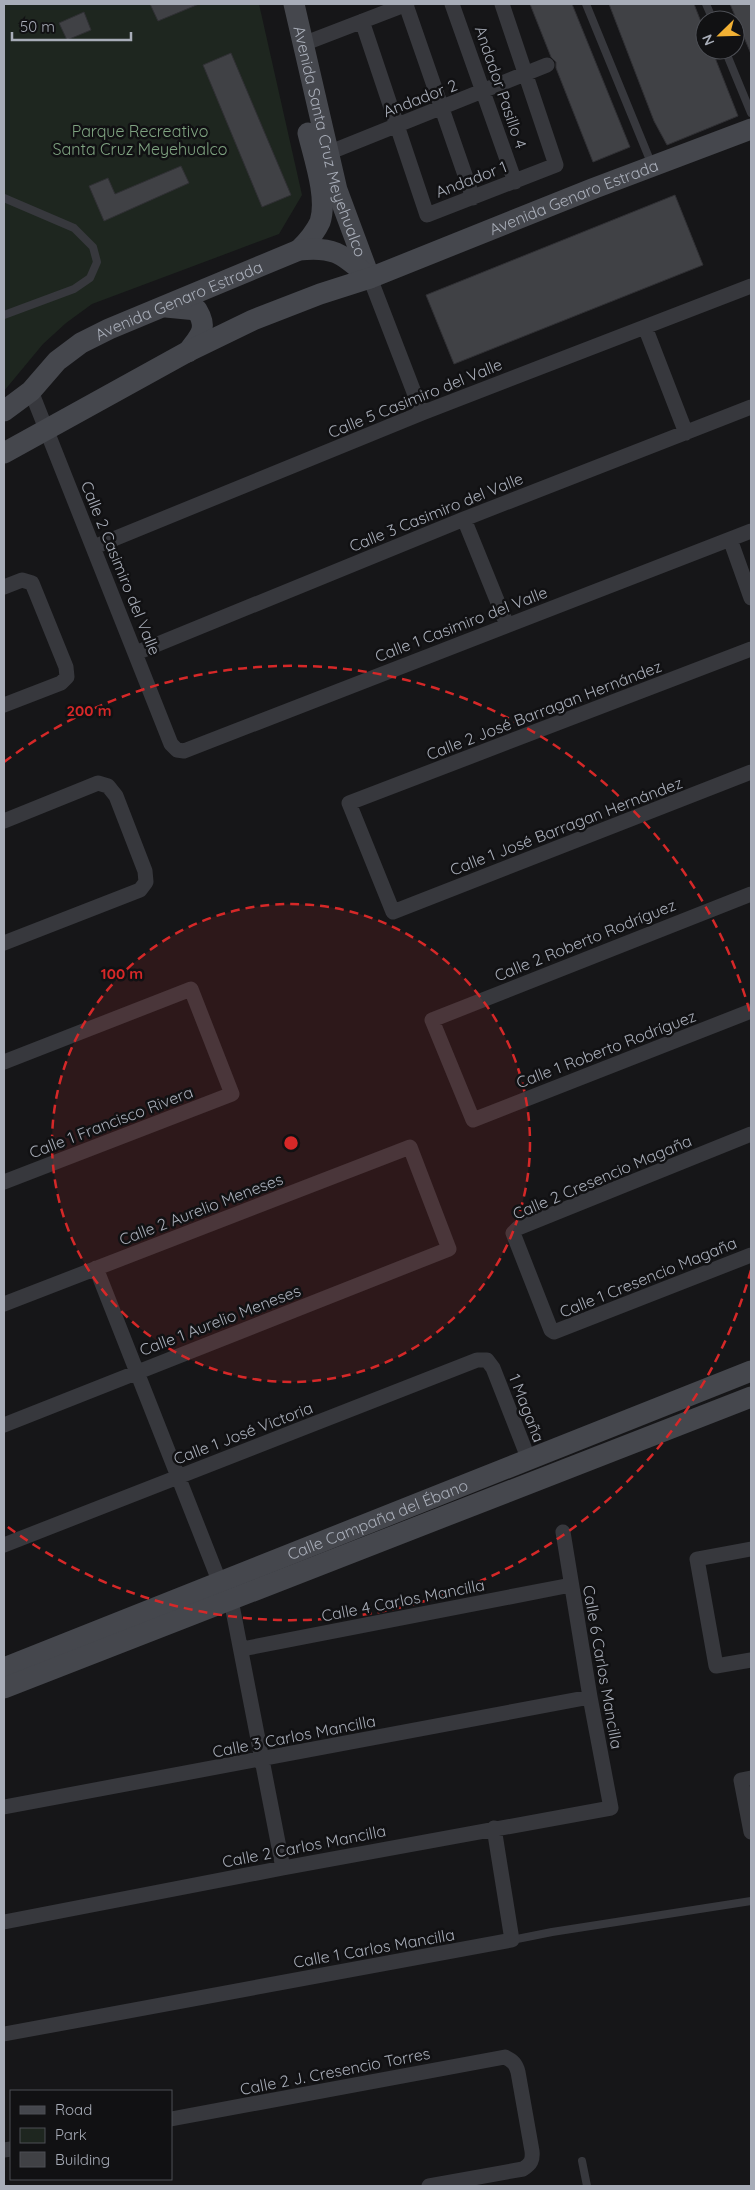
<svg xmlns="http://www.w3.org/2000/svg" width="755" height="2190" font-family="Quicksand,sans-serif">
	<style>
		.green { fill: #1e261f }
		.building { fill: #404145; stroke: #303034 }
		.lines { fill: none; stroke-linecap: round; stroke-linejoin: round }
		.lane { stroke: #37383d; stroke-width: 8 }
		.street { stroke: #37383d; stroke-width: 15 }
		.secondary { stroke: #45474d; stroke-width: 21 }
		.ring { fill: none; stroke: #d62828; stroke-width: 2.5; stroke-dasharray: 9 6 }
		.labels { text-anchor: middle; stroke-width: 5; stroke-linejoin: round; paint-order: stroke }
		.street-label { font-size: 16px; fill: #a8adb8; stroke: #111113 }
		.park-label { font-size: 16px; fill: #7fa381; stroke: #111113 }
		.centre { fill: #d62828; stroke: #111113; stroke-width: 2.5 }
		.ring-label { font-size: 15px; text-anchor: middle; font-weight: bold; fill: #d62828; stroke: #111113; stroke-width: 5; stroke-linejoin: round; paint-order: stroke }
	</style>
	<rect width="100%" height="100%" fill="#161618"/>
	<path class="green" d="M4,4H259L302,195L279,234L92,304L66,323L43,344L4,391Z"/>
	<path class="building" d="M150,4H199L158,21Z
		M530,4H572L630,147L593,162L556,68V62L551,57Z
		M609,4H694L705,32V50H712L738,116L667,145L654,121Z
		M730,4H751V54Z
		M84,12L91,30L67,40L59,23Z
		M231,53L291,195L262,207L203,65Z
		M181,166L189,183L104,221L89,186L108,178L115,194Z
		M675,195L703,265L454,364L426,295Z"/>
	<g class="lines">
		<path class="lane" d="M586,4L652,165
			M706,4L713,20
			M725,50L751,113
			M4,198L74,228L93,247L97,262L90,278L74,289L4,315
			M512,1940L552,1932L751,1901
			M582,2161L587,2186"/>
		<path class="street" d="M452,4L515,182
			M406,5L473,198
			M362,21L427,215L556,165L502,4
			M303,44L407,4
			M328,153L547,65
			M370,278L422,413
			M645,327L686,433
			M31,391L171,744L177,750L184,751L751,531
			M464,519L507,625
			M730,539L751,598
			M94,547L422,413L751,286
			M4,587L22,580L32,583L66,667L67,677L61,683L4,705
			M751,649L349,803L393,912L751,772
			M136,653L464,519L751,407
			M4,821L98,783L108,786L116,796L145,871L146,882L140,890L4,943
			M751,894L432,1020L473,1120L751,1011
			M4,1062L191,989L232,1094L4,1182
			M751,1134L518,1228L513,1233L551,1330L554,1332L751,1255
			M96,1268L220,1583
			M4,1304L410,1147L449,1249L4,1425
			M4,1545L477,1360H487L493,1368L529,1460
			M751,1549L697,1559L716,1666L751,1660
			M231,1600L283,1868
			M242,1649L571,1585
			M751,1778L741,1780L751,1832
			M4,1807L590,1697
			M4,1922L283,1868L611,1808L590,1697L563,1532
			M4,2034L512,1940L494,1828
			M171,2119L505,2057C513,2061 516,2064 518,2072L532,2151C533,2160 531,2164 523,2169L429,2186
			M4,2150L11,2149"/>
		<g class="secondary">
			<path id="s1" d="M294,4L337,190L369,276"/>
			<path d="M299,250C307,242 315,233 320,222C328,198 314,158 308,133"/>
			<path d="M166,307L197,310C209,330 199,336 188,352"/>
			<path id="s2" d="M4,411L31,391L57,361L81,343L109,329L299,250C336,246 343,255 370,278"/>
			<path id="s3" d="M4,453L187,352L253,320L320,294L370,278L592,189L751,129"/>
			<path id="s4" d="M4,1668L751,1371"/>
			<path d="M4,1688L751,1397"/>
		</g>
	</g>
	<circle cx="291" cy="1143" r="239" fill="#d62828" fill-opacity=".12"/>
	<g class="ring">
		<circle cx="291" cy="1143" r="239"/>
		<path d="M751 1270A477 477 0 0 1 4 1524M4 762A477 477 0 0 1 751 1016"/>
	</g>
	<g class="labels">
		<g class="street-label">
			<text transform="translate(501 87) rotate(71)" y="6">Andador Pasillo 4</text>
			<text transform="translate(420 98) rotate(-21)" y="6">Andador 2</text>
			<text dy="6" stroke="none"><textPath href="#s1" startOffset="142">Avenida Santa Cruz Meyehualco</textPath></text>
			<text transform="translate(471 179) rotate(-21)" y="6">Andador 1</text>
			<text dy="6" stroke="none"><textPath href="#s3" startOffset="626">Avenida Genaro Estrada</textPath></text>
			<text dy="6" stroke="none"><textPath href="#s2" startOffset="210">Avenida Genaro Estrada</textPath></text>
			<text transform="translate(415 398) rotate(-22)" y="6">Calle 5 Casimiro del Valle</text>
			<text transform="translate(436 512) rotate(-22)" y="6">Calle 3 Casimiro del Valle</text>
			<text transform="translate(121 568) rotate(68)" y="6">Calle 2 Casimiro del Valle</text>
			<text transform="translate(461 624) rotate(-21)" y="6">Calle 1 Casimiro del Valle</text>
			<text transform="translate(544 710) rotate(-21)" y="6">Calle 2 José Barragan Hernández</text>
			<text transform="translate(566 826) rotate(-21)" y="6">Calle 1 José Barragan Hernández</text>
			<text transform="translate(585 940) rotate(-22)" y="6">Calle 2 Roberto Rodríguez</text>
			<text transform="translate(606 1049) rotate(-21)" y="6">Calle 1 Roberto Rodríguez</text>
			<text transform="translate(111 1122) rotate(-21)" y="6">Calle 1 Francisco Rivera</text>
			<text transform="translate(602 1177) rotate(-23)" y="6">Calle 2 Cresencio Magaña</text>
			<text transform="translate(201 1209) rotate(-21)" y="6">Calle 2 Aurelio Meneses</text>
			<text transform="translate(648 1277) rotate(-22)" y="6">Calle 1 Cresencio Magaña</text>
			<text transform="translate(220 1320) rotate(-21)" y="6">Calle 1 Aurelio Meneses</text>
			<text transform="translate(527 1408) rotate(69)" y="6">1 Magaña</text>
			<text transform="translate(243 1433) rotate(-21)" y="6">Calle 1 José Victoria</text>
			<text dy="6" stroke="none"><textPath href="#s4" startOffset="402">Calle Campaña del Ébano</textPath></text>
			<text transform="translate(403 1600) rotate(-11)" y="6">Calle 4 Carlos Mancilla</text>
			<text transform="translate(603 1667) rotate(80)" y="6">Calle 6 Carlos Mancilla</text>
			<text transform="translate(294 1736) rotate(-11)" y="6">Calle 3 Carlos Mancilla</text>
			<text transform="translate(304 1846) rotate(-11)" y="6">Calle 2 Carlos Mancilla</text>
			<text transform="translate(374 1948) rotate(-10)" y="6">Calle 1 Carlos Mancilla</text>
			<text transform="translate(335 2071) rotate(-11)" y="6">Calle 2 J. Cresencio Torres</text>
		</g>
		<g class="park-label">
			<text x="140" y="137">Parque Recreativo<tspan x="140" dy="18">Santa Cruz Meyehualco</tspan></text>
		</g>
	</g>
	<circle cx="291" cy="1143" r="8" class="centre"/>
	<g class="ring-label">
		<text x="89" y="716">200 m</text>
		<text x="122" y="979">100 m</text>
	</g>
	<rect width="755" height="2190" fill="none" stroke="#a8adb8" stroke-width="10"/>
	<rect x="10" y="2090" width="162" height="90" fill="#111113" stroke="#4d4f55"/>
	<rect x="20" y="2106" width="25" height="8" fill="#45474d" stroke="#4d4f55"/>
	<text x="55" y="2115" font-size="15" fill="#a8adb8">Road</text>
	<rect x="20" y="2128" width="25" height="15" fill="#1e261f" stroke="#4d4f55"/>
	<text x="55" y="2140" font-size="15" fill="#a8adb8">Park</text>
	<rect x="20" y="2152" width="25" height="15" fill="#404145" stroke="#4d4f55"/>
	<text x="55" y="2165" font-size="15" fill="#a8adb8">Building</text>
	<g transform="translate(720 35) rotate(247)"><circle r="24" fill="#111113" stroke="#4d4f55"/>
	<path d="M0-4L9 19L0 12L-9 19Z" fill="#f2b134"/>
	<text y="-8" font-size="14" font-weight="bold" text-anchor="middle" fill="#a8adb8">N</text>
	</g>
	<path d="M12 32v8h119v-8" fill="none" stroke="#a8adb8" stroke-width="2.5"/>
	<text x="20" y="32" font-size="15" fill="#a8adb8" stroke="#111113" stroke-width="4" paint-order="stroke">50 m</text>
</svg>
